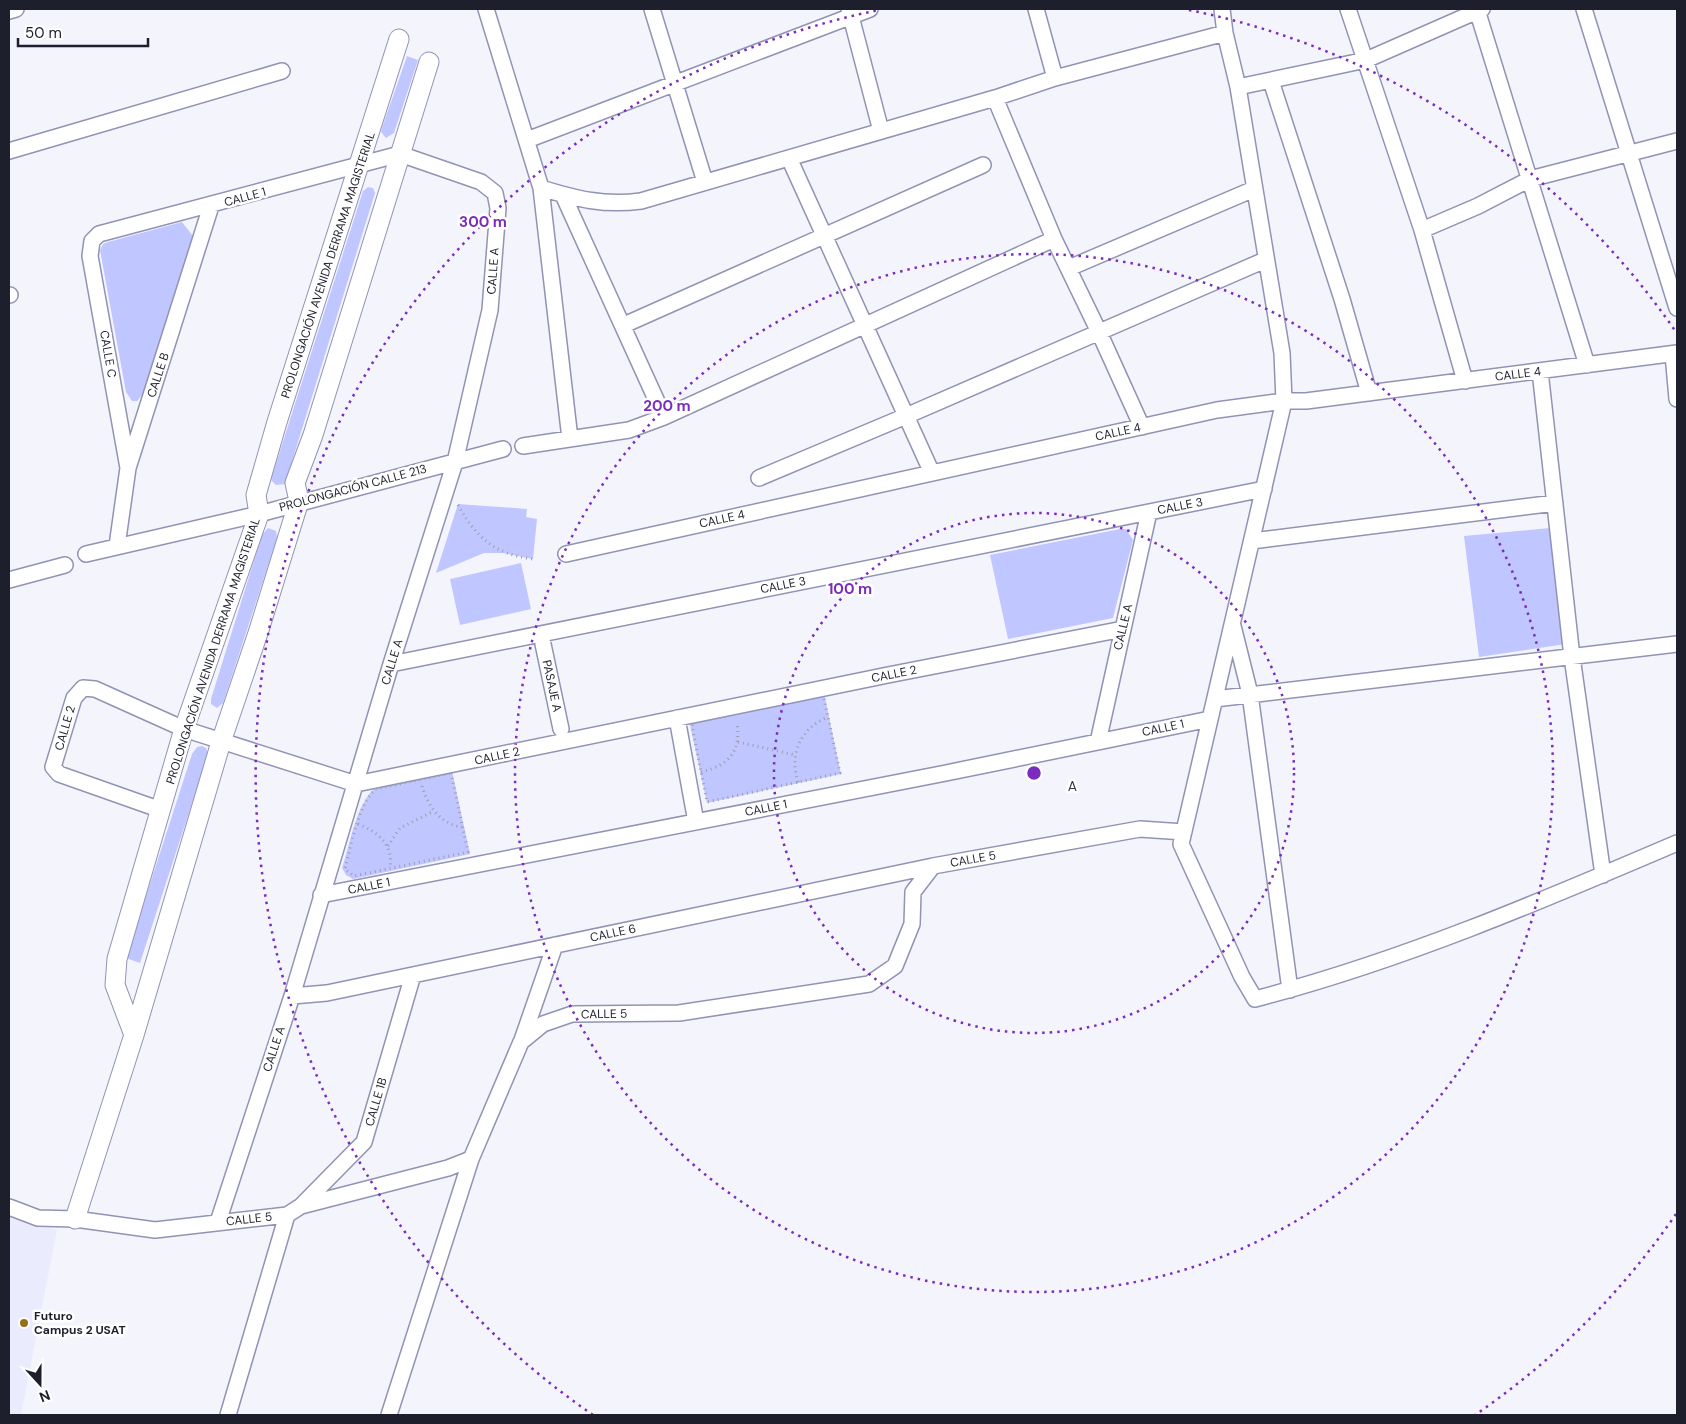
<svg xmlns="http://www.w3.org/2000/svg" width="1686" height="1424" font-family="'DM Sans',sans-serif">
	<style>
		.built { fill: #eaecfd }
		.green { fill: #c0c6ff }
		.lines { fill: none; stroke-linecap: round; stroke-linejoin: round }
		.minor-casing { stroke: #9093b4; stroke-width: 18 }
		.tertiary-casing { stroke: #9093b4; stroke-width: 21 }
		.path { stroke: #9d9ea8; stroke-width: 3; stroke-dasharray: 1 4; stroke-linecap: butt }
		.minor { stroke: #fff; stroke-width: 15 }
		.tertiary { stroke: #fff; stroke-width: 19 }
		.ring { fill: none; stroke: #7b2cbf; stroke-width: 2.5; stroke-dasharray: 2.5 5 }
		.poi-dot { fill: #956e18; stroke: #fff; stroke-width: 2 }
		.labels { text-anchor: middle; stroke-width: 5; stroke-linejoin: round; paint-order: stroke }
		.street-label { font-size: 12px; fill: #1e1f2c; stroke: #fff }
		.poi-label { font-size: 12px; font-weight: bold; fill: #1e1f2c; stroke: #fff; text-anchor: start }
		.neighbourhood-label { font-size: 14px; letter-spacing: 1px; fill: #333651; stroke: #fff }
		.centre { fill: #7b2cbf; stroke: #fff; stroke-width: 2.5 }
		.ring-label { font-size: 15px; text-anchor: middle; font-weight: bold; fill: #7b2cbf; stroke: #fff; stroke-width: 5; stroke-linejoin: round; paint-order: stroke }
	</style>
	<rect width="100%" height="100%" fill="#f4f5fc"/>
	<path class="built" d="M9,1214L57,1230L21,1415H9Z"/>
	<path class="green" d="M407,56L418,60L394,133L386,138L381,132L382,128Z
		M368,187L373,188L375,193L285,484L276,485L271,480L272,476L363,191Z
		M182,222L193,236L143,394L137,401H132L126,392L100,250L103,244L108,242Z
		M458,504L527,509L526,517L537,519L533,559L503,553H484L436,573Z
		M268,528L276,531L277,538L223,703L217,708L211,704V699L262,535Z
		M1550,528L1566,644L1479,657L1464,536Z
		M1120,529H1126L1133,540L1113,618L1008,639L990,555Z
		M521,563L531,609L460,625L450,579Z
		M824,693L841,774L707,803L690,725L692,722Z
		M202,746L206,748L208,754L140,963L126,958L192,754L197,747Z
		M452,771L470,854L353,879L346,875L342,868C350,845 356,804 375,788Z"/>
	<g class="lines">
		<defs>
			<path id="minor" d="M486,9L541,188L570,439
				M652,9L705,182
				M849,9L881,131
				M1036,9L1055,78
				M1222,9L1225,33L1238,87L1282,353L1284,401L1181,844L1242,977L1255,999C1401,961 1539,902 1677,843
				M1348,9L1422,230L1465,381
				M1584,9L1677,308
				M1477,10L1587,365
				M9,11L16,9
				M1271,81L1342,299L1369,393
				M1238,87L1366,60L1482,9
				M995,98L1054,239L1099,332L1142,427
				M527,140L870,9
				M9,151L282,71
				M789,158L932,473
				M541,188C577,199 604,206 641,201L995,98L1055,78L1225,33
				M563,195L664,417
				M1422,230L1478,206L1530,179L1677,141
				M1069,268L1254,189
				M9,295H10
				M624,325L983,165
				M1673,354L1677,399
				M1540,371L1572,657L1603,875
				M523,446L629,430L664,417L1054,239
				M128,468L90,256L92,241L99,234L400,154L481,182L495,193L498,208L490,310L455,462L391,664L292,996L218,1222
				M759,478L906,416L1265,260
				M1252,541L1555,503
				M117,546L128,468L211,206
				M86,554L259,514L503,449
				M566,554L1217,410L1284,401H1306L1677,353
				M9,580L65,565
				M1233,626L1250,694L1290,990
				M543,644L561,729
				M391,664L1264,489
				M1215,699L1677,644
				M677,718L696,822
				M1098,742L1149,512
				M161,810L59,774L53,767L74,698L83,688L95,689L184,729L356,784L888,675L1123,629
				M321,895L946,773L1210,719
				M292,996L327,993L933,866
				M522,1040L555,945
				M301,1206L364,1142L413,975
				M9,1207L38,1218L75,1219L155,1230L287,1215L301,1206L448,1168L471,1159L521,1042L543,1024L572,1014L679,1013L869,984L895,966L912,924L913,892L933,866L1140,829L1184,832
				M228,1415L287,1215
				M389,1415L471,1159"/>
			<path id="tertiary" d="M134,1035L115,985L117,959L184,729L259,514L256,495L277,422L399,39
				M75,1219L134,1035L221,742L259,630L299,501L295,483L313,435L429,62"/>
		</defs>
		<use href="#minor" class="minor-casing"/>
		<use href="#tertiary" class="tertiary-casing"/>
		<path class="path" d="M458,505C477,538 494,554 532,559
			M823,694L840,773L707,802L692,726L693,723Z
			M738,742L795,755
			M701,772C730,765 741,751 737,722
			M451,773L468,852L354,876L345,869C351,846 358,804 376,789Z
			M798,782C789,755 800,728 828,717
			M422,786C428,806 440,824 462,827
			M358,824C378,832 393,844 390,867
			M388,846L400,828L434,811"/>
		<use href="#minor" class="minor"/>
		<use href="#tertiary" class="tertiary"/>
	</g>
	<g class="ring">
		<circle cx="1034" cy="773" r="260"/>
		<circle cx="1034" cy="773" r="519"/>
		<path d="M1676 1214A779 779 0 0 1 1475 1415M593 1415A779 779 0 0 1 879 10M1189 10A779 779 0 0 1 1676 332"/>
	</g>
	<circle class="poi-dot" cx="24" cy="1323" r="5"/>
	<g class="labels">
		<g class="street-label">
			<text transform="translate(245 197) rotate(-15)" y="4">CALLE 1</text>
			<text transform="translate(328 265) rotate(-72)" y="4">PROLONGACIÓN AVENIDA DERRAMA MAGISTERIAL</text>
			<text transform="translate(493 271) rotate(-86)" y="4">CALLE A</text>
			<text transform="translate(108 354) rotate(80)" y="4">CALLE C</text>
			<text transform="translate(1518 374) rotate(-7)" y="4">CALLE 4</text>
			<text transform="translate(158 375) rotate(-72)" y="4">CALLE B</text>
			<text transform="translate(1118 432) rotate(-12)" y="4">CALLE 4</text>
			<text transform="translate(353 488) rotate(-15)" y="4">PROLONGACIÓN CALLE 213</text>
			<text transform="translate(1180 506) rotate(-11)" y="4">CALLE 3</text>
			<text transform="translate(722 519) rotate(-12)" y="4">CALLE 4</text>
			<text transform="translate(783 585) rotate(-11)" y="4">CALLE 3</text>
			<text transform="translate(1123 627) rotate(-77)" y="4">CALLE A</text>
			<text transform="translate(213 651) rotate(-72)" y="4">PROLONGACIÓN AVENIDA DERRAMA MAGISTERIAL</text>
			<text transform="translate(392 662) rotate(-73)" y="4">CALLE A</text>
			<text transform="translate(894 674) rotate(-11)" y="4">CALLE 2</text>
			<text transform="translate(552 686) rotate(78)" y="4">PASAJE A</text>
			<text transform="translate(65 728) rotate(-74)" y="4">CALLE 2</text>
			<text transform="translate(1163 728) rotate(-12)" y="4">CALLE 1</text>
			<text transform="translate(497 756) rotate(-12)" y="4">CALLE 2</text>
			<text transform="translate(766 808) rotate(-11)" y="4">CALLE 1</text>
			<text transform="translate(973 859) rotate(-10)" y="4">CALLE 5</text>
			<text transform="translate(369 886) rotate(-11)" y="4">CALLE 1</text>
			<text transform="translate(613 933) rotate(-12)" y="4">CALLE 6</text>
			<text transform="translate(604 1014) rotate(-1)" y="4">CALLE 5</text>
			<text transform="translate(274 1049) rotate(-72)" y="4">CALLE A</text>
			<text transform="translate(376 1102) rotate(-74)" y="4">CALLE 1B</text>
			<text transform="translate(249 1219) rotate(-6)" y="4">CALLE 5</text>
		</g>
		<g class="poi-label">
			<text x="34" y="1320">Futuro<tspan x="34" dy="14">Campus 2 USAT</tspan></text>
		</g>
		<g class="neighbourhood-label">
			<text x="1073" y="791">A</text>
		</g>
	</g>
	<circle cx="1034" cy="773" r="8" class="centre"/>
	<g class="ring-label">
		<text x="483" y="227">300 m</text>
		<text x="667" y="411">200 m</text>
		<text x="850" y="594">100 m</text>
	</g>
	<rect width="1686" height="1424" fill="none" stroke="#1e1f2c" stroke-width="20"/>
	<g transform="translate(40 1384) rotate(159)" stroke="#ffffff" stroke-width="4" paint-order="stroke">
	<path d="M0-4L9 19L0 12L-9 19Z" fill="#1e1f2c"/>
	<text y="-8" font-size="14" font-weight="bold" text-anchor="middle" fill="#1e1f2c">N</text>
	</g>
	<path d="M18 38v8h130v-8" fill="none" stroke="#1e1f2c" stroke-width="2.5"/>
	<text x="25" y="38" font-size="15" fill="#1e1f2c" stroke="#ffffff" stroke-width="4" paint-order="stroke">50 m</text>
</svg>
